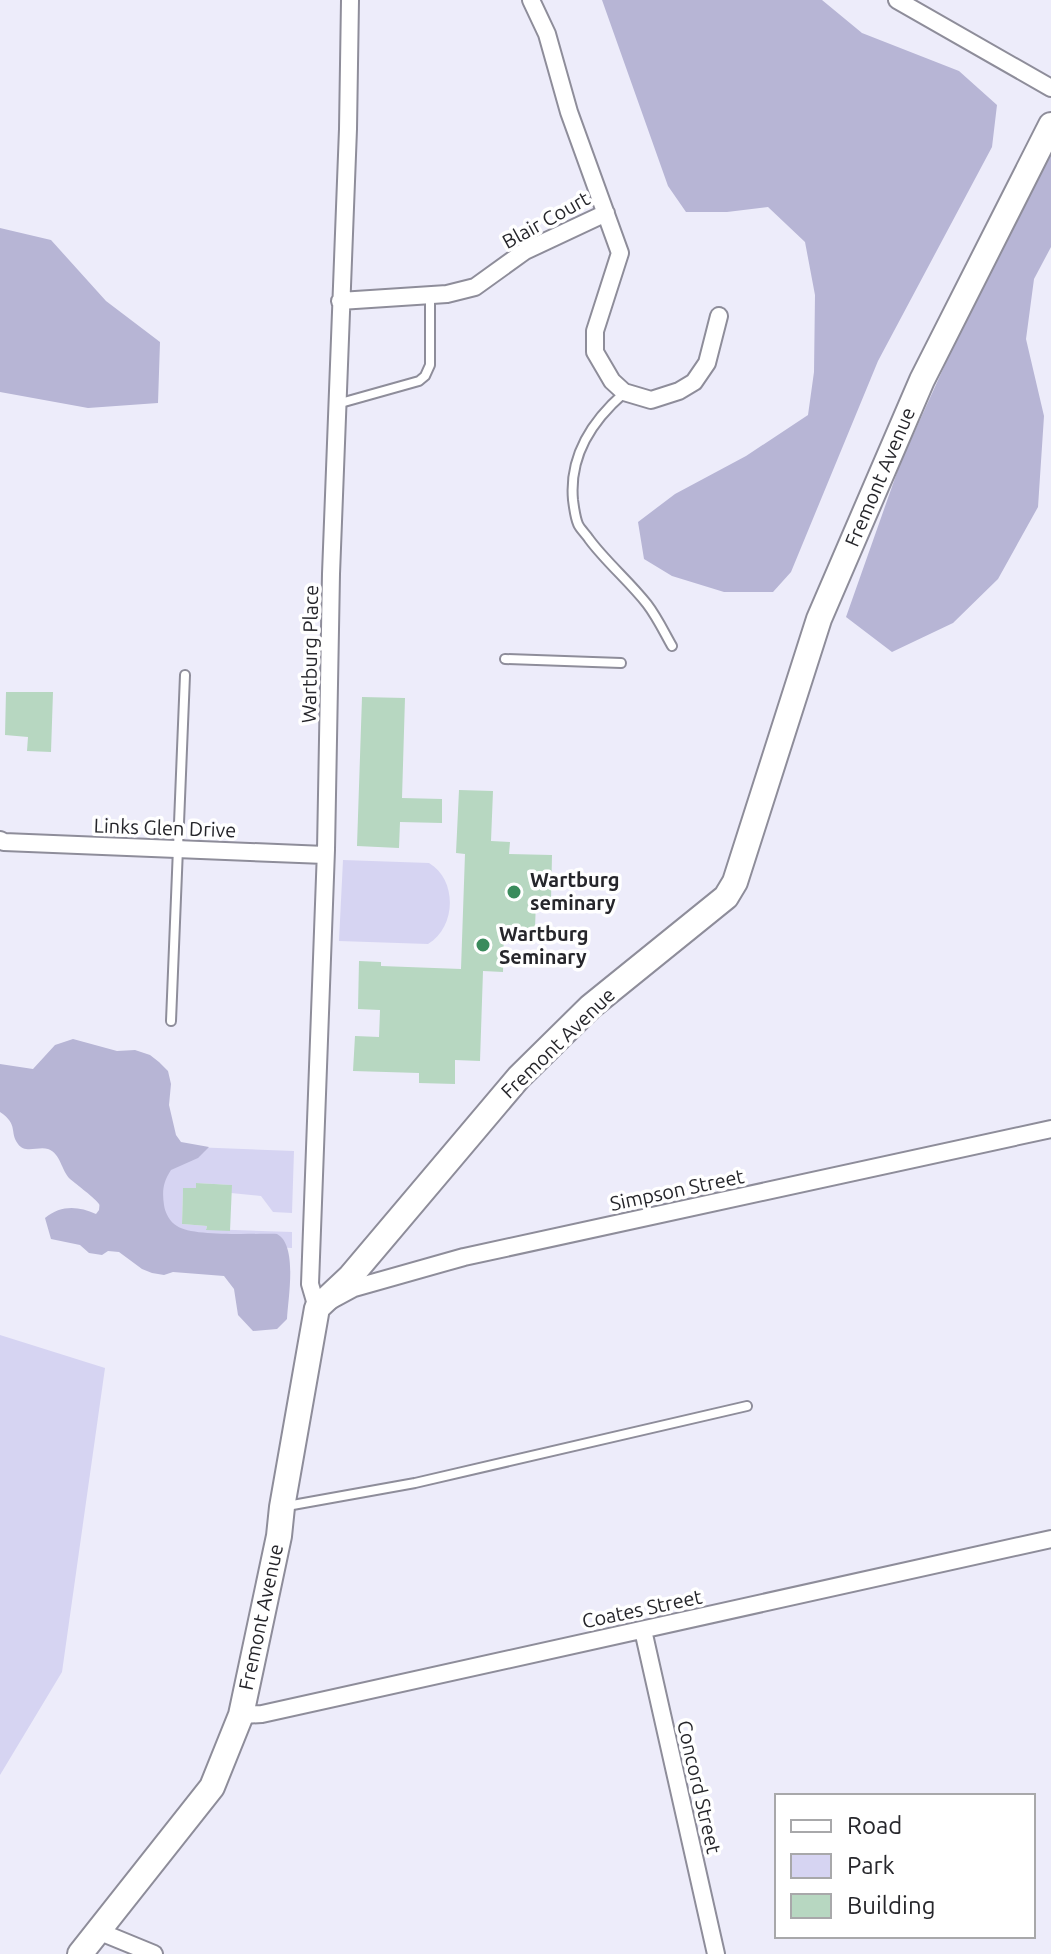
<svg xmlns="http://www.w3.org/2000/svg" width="1051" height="1954" font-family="Ubuntu,sans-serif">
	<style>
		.green { fill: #d6d4f2 }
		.forest { fill: #b7b5d5 }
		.building { fill: #b7d7c1 }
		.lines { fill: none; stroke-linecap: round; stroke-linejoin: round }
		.lane-casing { stroke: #8e8d9a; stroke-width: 12 }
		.street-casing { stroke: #8e8d9a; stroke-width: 20 }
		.secondary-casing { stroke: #8e8d9a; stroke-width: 28 }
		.lane { stroke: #fff; stroke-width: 8 }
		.street { stroke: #fff; stroke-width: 16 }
		.secondary { stroke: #fff; stroke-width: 24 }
		.poi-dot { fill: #3a8b5c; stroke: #fff; stroke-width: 3 }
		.labels { text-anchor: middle; stroke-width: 7; stroke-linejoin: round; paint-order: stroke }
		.street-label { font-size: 20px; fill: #26262b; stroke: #fff }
		.poi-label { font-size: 20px; font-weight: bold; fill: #26262b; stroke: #fff; text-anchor: start }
	</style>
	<rect width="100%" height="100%" fill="#edecfa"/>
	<path class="green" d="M343,860L429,863C458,880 456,928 428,944L339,941Z
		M141,1145L294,1151L292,1213L273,1212L261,1196L231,1193V1185L197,1183L196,1188H183L182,1224L207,1226L206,1229L292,1232V1248L138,1241Z
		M0,1335L105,1368L62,1672L0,1775Z"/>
	<path class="forest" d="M602,0H822L862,33L959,71L997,105L992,147L878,361L791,572L773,592H724L672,576L644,559L638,522L675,494L746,456L808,415L814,372L815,295L805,242L768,207L727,212H686L668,186Z
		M1051,154V247L1034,279L1026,339L1044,416L1038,507L998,579L953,623L892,652L846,617L900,464L1002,239Z
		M0,228L51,240L106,301L160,342L158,403L88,408L0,392Z
		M73,1039L117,1051L135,1050L150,1055L159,1062L168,1071L171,1084L169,1105L176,1135L181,1142L209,1147L198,1158L171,1170C163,1182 162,1191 164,1205C165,1213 170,1222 177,1226C192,1237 255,1233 277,1234C298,1245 288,1298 287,1319L277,1329L253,1331L238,1315L234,1289L224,1276L173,1272L164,1275L152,1273L142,1269L119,1252L108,1251L102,1255L89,1253L80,1245L51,1239L45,1218C61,1205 78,1206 96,1214L99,1210C99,1208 100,1205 99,1204C96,1199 76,1184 70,1179C61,1170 61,1154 48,1149C38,1146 25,1154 18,1144C9,1132 19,1125 0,1112V1064L33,1069L55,1045Z"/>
	<path class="building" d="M6,692H53L51,752L27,751L28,737L5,735Z
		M362,697L405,698L402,798L442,799V823L400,822L399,848L357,846Z
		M459,790L493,791L491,841L510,842L509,854L552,855L551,900L536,899L535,929L504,928L503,972L483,971L480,1061L455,1060V1084L419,1083V1073L353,1071L355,1036L379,1037L380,1010L358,1009L359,961L381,962V966L461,969L465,854L456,853Z
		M196,1183L232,1185L230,1231L206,1230L207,1226L182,1224L183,1188H196Z"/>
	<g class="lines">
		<defs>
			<path id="lane" d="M624,393C592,421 569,455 573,500C574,507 575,517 578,524C580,529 586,534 589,539C606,562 629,581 647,604C657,617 664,632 672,646
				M337,404L419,381L425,376L430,365V296
				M505,659L621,663
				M171,1021L185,675
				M287,1506L415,1483L747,1406"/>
			<path id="street" d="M350,0L348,129L331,574L326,850L310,1284L317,1308L354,1288L464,1257L1051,1129
				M531,0L547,34L569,112L620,253L595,331V352L612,381L624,392L651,400L679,391L694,382L707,363L719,316
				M897,0L1051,88
				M340,301L447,294L475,287L525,251L606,213
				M0,840L4,842L325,855
				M643,1630L716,1954
				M241,1715L262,1714L1051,1539
				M98,1931L154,1954"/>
			<path id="secondary" d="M80,1954L212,1787L241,1715L279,1536L282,1507L317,1308L350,1277L519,1077L590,1007L726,897L735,882L819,619L922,380L1051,125"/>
		</defs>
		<use href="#lane" class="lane-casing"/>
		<use href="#street" class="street-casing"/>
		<use href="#secondary" class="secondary-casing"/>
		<use href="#lane" class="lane"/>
		<use href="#street" class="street"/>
		<use href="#secondary" class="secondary"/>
	</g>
	<g class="poi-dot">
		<circle cx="514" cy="892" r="8"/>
		<circle cx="483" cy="945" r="8"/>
	</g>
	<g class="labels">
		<g class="street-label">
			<text transform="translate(546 220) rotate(-29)" y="7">Blair Court</text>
			<text transform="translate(880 477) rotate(-67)" y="7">Fremont Avenue</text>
			<text transform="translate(310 654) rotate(-89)" y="7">Wartburg Place</text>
			<text transform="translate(165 828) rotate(2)" y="7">Links Glen Drive</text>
			<text transform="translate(558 1043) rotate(-44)" y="7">Fremont Avenue</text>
			<text transform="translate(677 1190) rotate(-12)" y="7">Simpson Street</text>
			<text transform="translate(642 1609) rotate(-12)" y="7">Coates Street</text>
			<text transform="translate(261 1617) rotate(-78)" y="7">Fremont Avenue</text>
			<text transform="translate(699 1787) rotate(77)" y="7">Concord Street</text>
		</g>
		<g class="poi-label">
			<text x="530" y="887">Wartburg<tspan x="530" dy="23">seminary</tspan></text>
			<text x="499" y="941">Wartburg<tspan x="499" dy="23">Seminary</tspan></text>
		</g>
	</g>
	<rect x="775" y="1794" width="260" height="144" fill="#ffffff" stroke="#a8a8aa" stroke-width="2"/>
	<rect x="791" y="1820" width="40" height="12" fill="#ffffff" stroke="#a8a8aa" stroke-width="2"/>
	<text x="847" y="1834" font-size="24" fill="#26262b">Road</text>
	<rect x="791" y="1854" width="40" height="24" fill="#d6d4f2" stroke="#a8a8aa" stroke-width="2"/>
	<text x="847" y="1874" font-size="24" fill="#26262b">Park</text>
	<rect x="791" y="1894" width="40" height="24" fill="#b7d7c1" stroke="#a8a8aa" stroke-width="2"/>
	<text x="847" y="1914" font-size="24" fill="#26262b">Building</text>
</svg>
